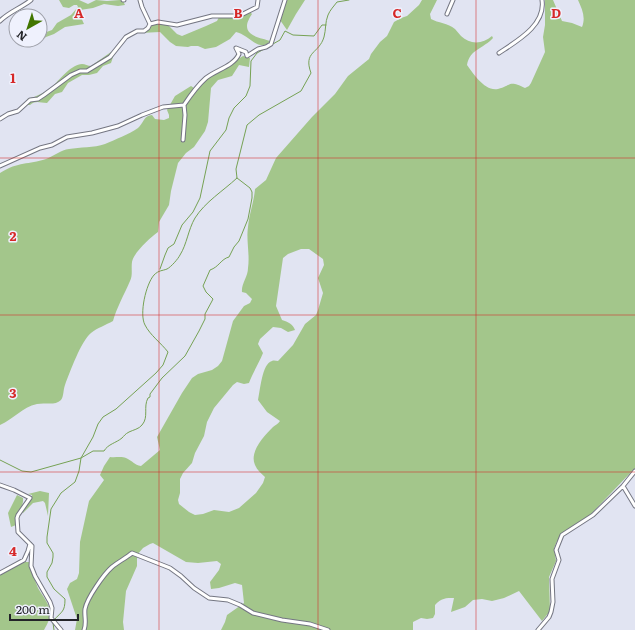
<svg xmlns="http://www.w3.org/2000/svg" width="635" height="630" font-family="Literata,serif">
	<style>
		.green { fill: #a3c68b; fill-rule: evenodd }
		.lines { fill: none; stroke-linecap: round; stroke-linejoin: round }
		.stream { stroke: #76a254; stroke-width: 1 }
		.minor-casing { stroke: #747682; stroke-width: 5 }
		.minor { stroke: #fff; stroke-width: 3 }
		.grid { fill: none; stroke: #d62828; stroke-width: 1; stroke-opacity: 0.55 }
		.grid-label { font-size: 13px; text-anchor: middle; font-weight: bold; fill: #d62828; stroke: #eff1fd; stroke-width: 3; stroke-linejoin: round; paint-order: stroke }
	</style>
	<rect width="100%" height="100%" fill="#e1e4f2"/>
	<path class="green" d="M59,0H79L88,4L96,0L107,1L120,0L123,1L125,5L118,6L104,4L93,8L80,10L79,13L84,24L65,27L54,34L46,37L35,45L31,46L29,45L34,40H40L41,34L52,30L57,23L71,15L78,7L77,5H74L69,8L63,7Z
		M286,0H305L296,14L287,30L280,20Z
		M422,0H437L430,14L431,19C438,23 448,23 455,29C457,31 459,34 461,36C470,45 483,44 492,36L493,38C483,49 470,49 467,65C473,73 485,92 498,89C512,85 509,80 525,88L529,86L531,83L545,52L543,37L545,25V0H553L562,21L572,23L582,27C586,17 582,9 578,0H635V468L589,516L561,535L557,541L554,548L556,561L549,577L550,611L542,621L519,591L504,598L492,601L482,599L473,600L465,607L451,612L454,598C446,598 441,598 435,605V614L433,618L427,619L421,618L413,622V630H221L225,622L227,615L244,603L242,585L235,583L219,588L211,589L210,582L219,570L221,564L217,561L198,563L186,562L153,543L150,544L143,548L137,555V566L126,591L123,622L124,630H75L77,619L67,589L70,583L77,579L79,573L80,542L89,501L104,480L100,475L104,466L110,457C115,458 121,456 126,458C133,461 134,465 141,466L160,450L157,437L182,393L192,378L198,374L212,370L218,366L222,361L233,321L244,306L250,303L252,299L246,293L242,292C241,284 248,277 248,268C250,254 246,240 248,227C249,214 254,202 255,189L266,180L276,158L312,117L335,94L348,76L369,59L371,54L380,42L387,36L394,22L401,18L407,16L419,5ZM301,249H309L323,259L324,265L318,278L323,293L318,310L316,315L305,324L293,345L278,361C276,361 274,360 272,361C262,363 260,392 258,400L267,412L280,421C278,424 275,425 273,427C264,436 249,452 255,465C257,470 261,473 265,477L263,483L256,493L239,508L229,512L214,510L203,514L195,515L189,512L179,504L178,500L180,493V479L183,473L192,463L195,453L204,436L207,422L214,408L233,385L237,382L244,384L249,383C253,372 259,363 263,353L258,344L260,339L273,327L281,328L288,332L295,330C293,324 288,322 282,320L276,306L283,258L288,254Z
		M250,12L252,14C250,17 247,22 247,26C247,37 263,38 270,41C260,54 248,34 236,32L230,39L216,47L205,49L198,46H191L188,47L176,46L170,42L160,32L140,33L149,28L155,23L164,24L168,25L177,34L182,36L206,26L217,21L219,17L234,18Z
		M111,52L114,54L111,63L103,66L97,73L89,75H82L68,83L62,92L55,94L47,103C40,103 36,100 30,105H28L27,99L34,97L54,88V85C60,79 72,64 82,64C85,64 88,66 91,66Z
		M243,56L250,58L249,67L239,65L232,76L218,80L211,88L208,122L205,131L194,147L186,153L178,163L171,191L169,205L159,222L158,232C150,238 134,252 132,262C131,269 133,275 130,281C124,295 117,307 113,321C106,325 97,328 91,333C81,341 70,372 65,385C63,390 64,396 61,400C55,406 45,402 37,404C22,407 14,419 0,425V173C19,161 28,165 46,159C54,156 61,150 69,149C80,147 94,148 105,144C116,139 128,135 138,128C143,124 144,115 152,115L155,119L164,120L169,118V115L167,110L175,96L191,86L197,90L203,82L208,78Z
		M40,491L49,493L48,516L45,503L43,501L33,503L23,513L22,512L32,498V495L28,494Z
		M17,495L23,498C24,510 14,509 16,525L11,527L8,513Z
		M25,562H29C32,570 34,579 38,588C48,605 56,610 44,630H0V574Z"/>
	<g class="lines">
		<path class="stream" d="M160,269L165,255L168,248L174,244L182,225L193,212L200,198L210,151L226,130L229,118L234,108L246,96L250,86L251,61L257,53L280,40L285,31L293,35L314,36L322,25H326
			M0,460L22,471L31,472L81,458L93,437L98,424L103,417L116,409L156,373L163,365L168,352C161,343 150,335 145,325C139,314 146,284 154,275C159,270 162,271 167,269C171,267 178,259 180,255C187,244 188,230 195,218C205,202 223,191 237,178L236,169L247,125L259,115L301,91L311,73C303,51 319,54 324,37C326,30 325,22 328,15C330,10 334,6 337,2L349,0
			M54,620C62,611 65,612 65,599L54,589L47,577V572L52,563L53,557V553L47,543V537L51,509L61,493L75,482L79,471L81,458L93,451H104C108,444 116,443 122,438C124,436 125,434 129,432C133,430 139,429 142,425C149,417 143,407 148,398L150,397V394L162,378L185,356L199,331L205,319V314L212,301L213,299L206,292L203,286L210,270C219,267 221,259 229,257L234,247L239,241L248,219L252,198V192L250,188L237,178
			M53,623L54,630"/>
		<defs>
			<path id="minor" d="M123,0H124
				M447,14L453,0
				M0,21C9,12 21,8 31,0
				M150,24L158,22L177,25L212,16H239L257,7L258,0
				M499,53C517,41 546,25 542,0
				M0,119L8,114L18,111L30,100L38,99L44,95L71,75L80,71H87L110,57L126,37L137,31H144L148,28L150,24L142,7L140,0
				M183,140L185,115L184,105C190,96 198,85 206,78C216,70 234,66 239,54L236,48L246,52L247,56L258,49L266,47L271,44L285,0
				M0,166L40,148L52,145L67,137L92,133L118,126L142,115L163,107L184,105
				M0,485L14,490L30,498L18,515L17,518L18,532L32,546L31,566L35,576L50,602L52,608L51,618L61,630
				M623,486L635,506
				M0,573L24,560L28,551L30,544
				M84,630C87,623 84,616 85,609C87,598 104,574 112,567C118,562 126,558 132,553L170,568L181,576L194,588L209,598L228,600L240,605L253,613L282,620L310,624L328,630
				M538,630L549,617L551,612L553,602L552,579L559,560L556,550L562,535L593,515L623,486L635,471"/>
		</defs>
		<use href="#minor" class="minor-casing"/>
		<use href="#minor" class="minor"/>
	</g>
	<path class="grid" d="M159,0V630M318,0V630M476,0V630M0,158H635M0,315H635M0,472H635"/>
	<g class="grid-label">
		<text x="79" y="18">A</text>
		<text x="238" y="18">B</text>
		<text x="397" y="18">C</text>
		<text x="556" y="18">D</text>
		<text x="13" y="83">1</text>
		<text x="13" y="241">2</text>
		<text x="13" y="398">3</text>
		<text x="13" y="556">4</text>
	</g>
	<g transform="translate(28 28) rotate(219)"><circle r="19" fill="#eff1fd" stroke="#9d9fa8"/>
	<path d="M0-3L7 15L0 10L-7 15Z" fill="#427600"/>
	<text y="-6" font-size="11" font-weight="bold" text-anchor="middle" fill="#232429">N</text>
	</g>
	<path d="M10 614v6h68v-6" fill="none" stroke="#232429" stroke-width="2"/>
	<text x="16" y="614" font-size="12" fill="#232429" stroke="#eff1fd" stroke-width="3" paint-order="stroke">200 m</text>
</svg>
